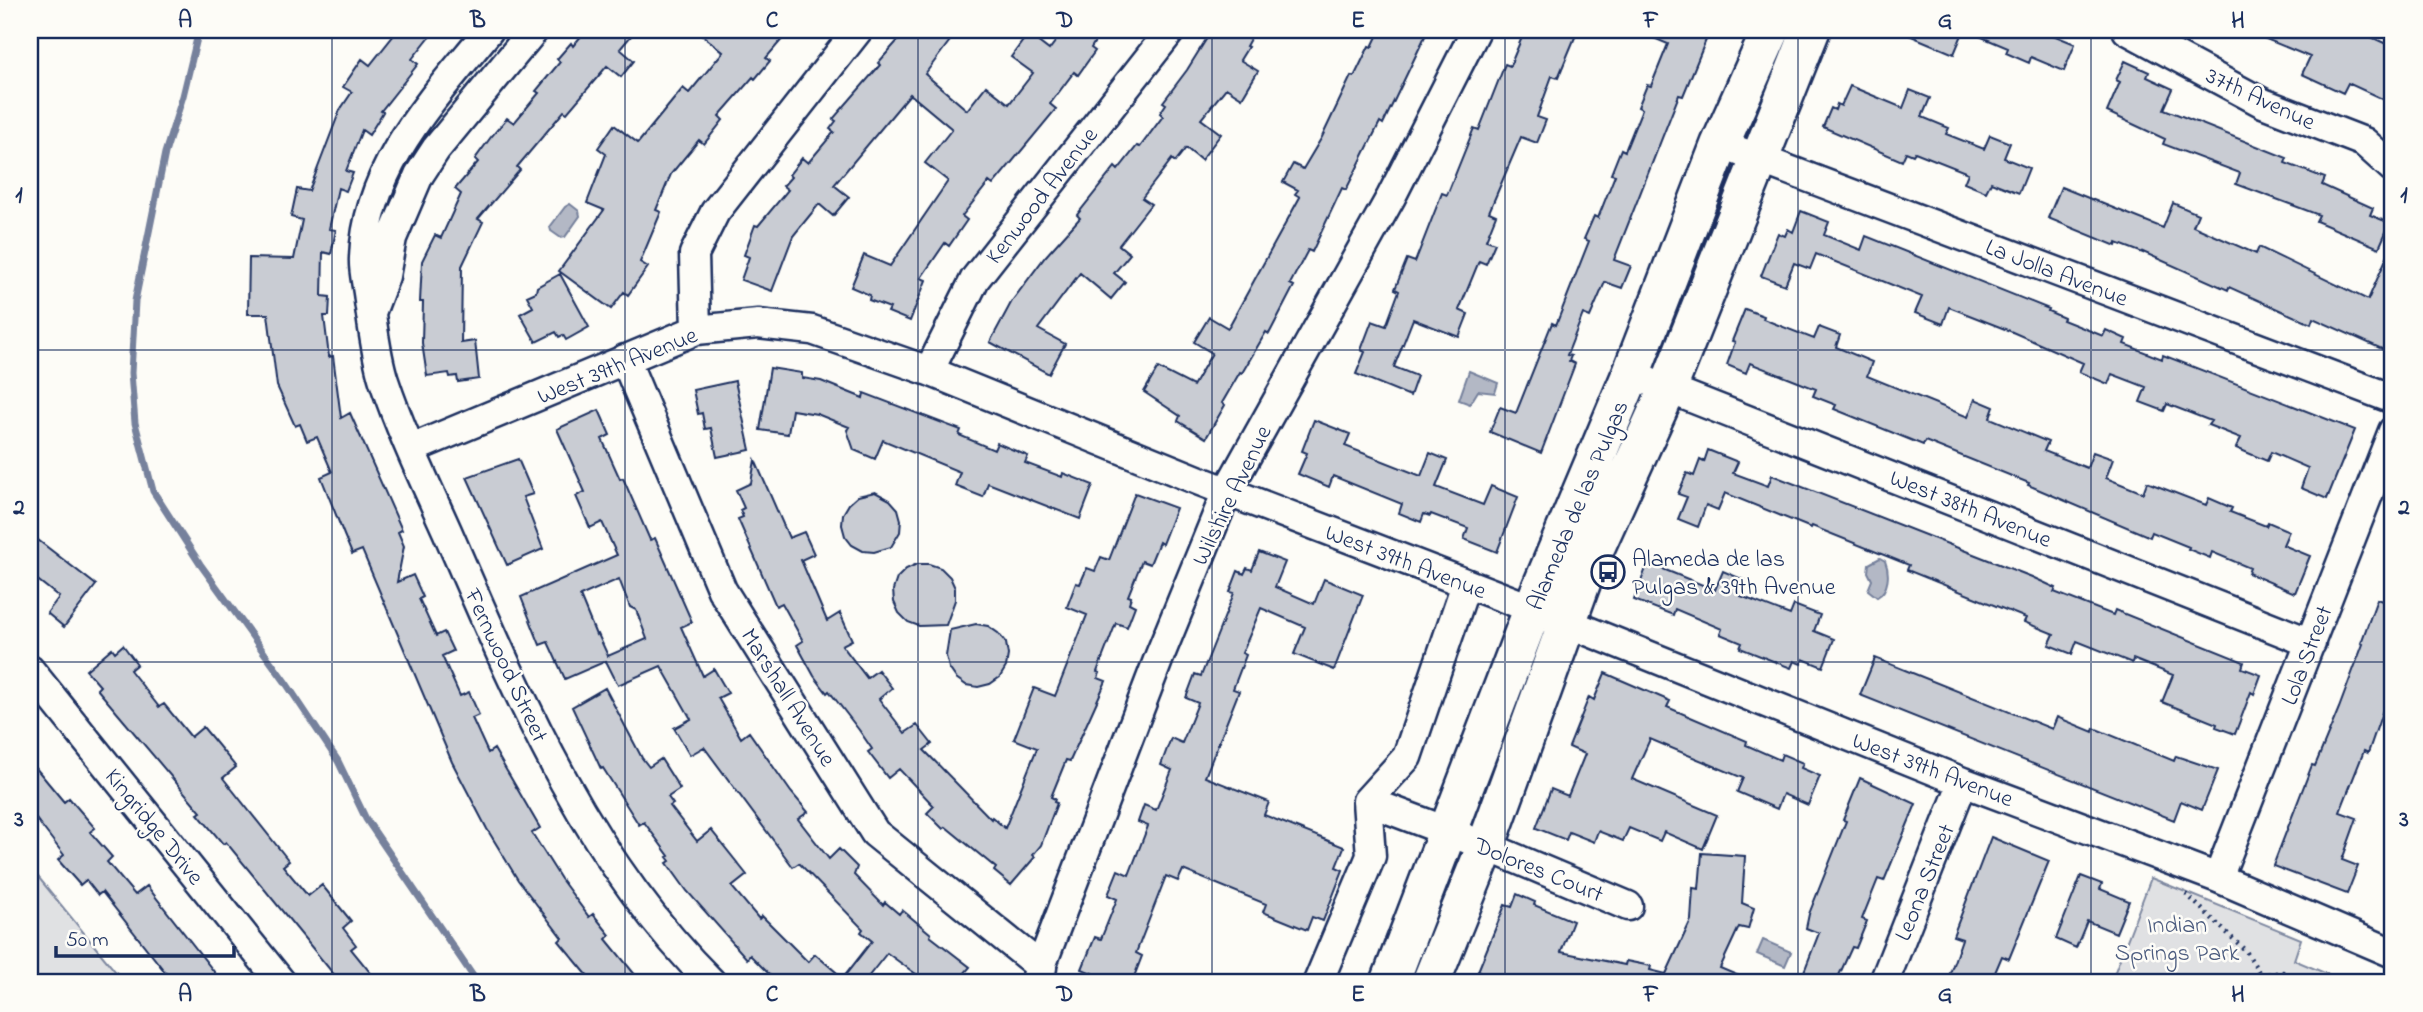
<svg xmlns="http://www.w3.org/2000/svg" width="2423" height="1012" font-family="'Indie Flower',sans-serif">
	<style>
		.green { fill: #e0e1e3; stroke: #7e88a0; stroke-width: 2 }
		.water { fill: #b3b8c5; stroke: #76819c; stroke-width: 2 }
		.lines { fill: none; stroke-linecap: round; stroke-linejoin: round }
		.stream { stroke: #76819c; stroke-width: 7 }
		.building { fill: #c9ccd3; stroke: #1b2f5e; stroke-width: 2; fill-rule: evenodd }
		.minor-casing { stroke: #1b2f5e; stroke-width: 33 }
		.major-casing { stroke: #1b2f5e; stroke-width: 42 }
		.path { stroke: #1b2f5e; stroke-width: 4.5; stroke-dasharray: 2 5; stroke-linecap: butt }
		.minor { stroke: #fdfcf7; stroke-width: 28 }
		.major { stroke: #fdfcf7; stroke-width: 37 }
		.grid { fill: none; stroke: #1b2f5e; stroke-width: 2; stroke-opacity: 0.55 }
		.labels { text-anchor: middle; stroke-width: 5; stroke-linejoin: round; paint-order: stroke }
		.street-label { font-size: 24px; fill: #1b2f5e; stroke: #fdfcf7 }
		.poi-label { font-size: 24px; fill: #1b2f5e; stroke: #fdfcf7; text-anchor: start }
		.park-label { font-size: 24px; fill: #4c5c7f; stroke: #fdfcf7 }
		.neatline { fill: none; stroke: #1b2f5e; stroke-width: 2.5 }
		.grid-label { font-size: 23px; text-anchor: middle; font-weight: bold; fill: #1b2f5e }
	</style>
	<rect width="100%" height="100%" fill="#fdfcf7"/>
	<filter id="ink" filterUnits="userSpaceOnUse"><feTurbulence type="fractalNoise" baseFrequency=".0143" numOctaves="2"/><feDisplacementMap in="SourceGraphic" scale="14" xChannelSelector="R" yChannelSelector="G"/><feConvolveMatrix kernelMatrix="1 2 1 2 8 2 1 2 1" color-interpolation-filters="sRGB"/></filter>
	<g filter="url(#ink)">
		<path class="green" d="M30,867L124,982H30Z
			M2151,878L2301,939L2294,960L2346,982H2111Z"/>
		<path class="water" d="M570,204L579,211L580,216L565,237L561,238L551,231L550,227L565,207Z
			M1469,371L1498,383L1495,393L1478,391L1470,404L1459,400Z
			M1880,558L1885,561C1890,573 1889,591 1877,597L1868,590L1872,580L1868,572L1869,564Z
			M1763,940L1791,952L1785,966L1757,954Z"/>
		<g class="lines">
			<path class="stream" d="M199,30L183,96L165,153L135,301L131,373L135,423L153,491L200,564L286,683L338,761L366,819L477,982"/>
		</g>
		<path class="building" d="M398,30H435L412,59L418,64L381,111L383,112L369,135L362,130L346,171L353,173L346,191L338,188L329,229L336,230L331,254L323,252L322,296L330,297L329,316H324L329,357L333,356L341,418L350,413L402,530L398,532L404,546L397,582L413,575L423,597L419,599L436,636L444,632L453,651L442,656L460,696L469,692L479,715L472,718L488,753L494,749L540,828L532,833L561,879L589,917L593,914L610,935L606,939L641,982H593L559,941L562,938L518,880L487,829L452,762L362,550L352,554L344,535L321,477L332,472L317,437L307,441L300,424L295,426L277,386L268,314H248L249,258L294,259L302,220L291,217L297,189L309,191L340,110L352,92L343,87L362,59L370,65Z
			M586,30H636L620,49L634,61L621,77L607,66L567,113L564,111L517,167L520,170L478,219L483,222L462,266L461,343L475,341L479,379L458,382L457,376L450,377L449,373L427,376L422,343L423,302H420L422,261L435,235L441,238L461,194L455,189L478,162L475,159L491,137L507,118L514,123L539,93L536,91L560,62L557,59L571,43L573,46Z
			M696,30H790L766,58L770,61L755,79L753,77L719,116L723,120L704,144L699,140L671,174L656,210L661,212L640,262L648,267L628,295L624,292L611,309L559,271L604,210L587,203L606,154L598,148L614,125L638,143L683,88L689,93L723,52Z
			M907,30H958L925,74L967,110L986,86L1009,104L1033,73L1011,57L1028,34L1049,50L1064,30H1102L1091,48L1095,51L1078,75L1074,72L1050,104L1056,109L993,185L989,182L962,216L967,220L949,246L945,243L921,278L926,280L910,321L888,312L890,308L869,300L870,295L851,287L864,255L890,266L948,181L925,163L952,129L910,94L834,185L849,197L833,216L819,204L793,236L772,291L741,280L749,257L744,255L755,225L758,226L788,190L783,186L791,177L789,175L802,158L808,163L834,132L830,129L836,121L833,119L880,65L878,63Z
			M1212,30H1255L1246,46L1248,47L1240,60L1258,71L1242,98L1226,88L1201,119L1221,134L1201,160L1186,148L1175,162L1172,159L1142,198L1151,204L1119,245L1130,254L1114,273L1125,282L1111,299L1080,273L1038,329L1065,344L1049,374L990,342L1012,301L1045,257L1080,218L1077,215L1115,167L1118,170L1137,146L1140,147L1163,116L1160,113L1166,104L1163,102L1187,70Z
			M1380,30H1428L1383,124L1380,122L1346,190L1342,188L1312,252L1308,250L1290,284L1294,286L1269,334L1266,332L1242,373L1240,372L1222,403L1225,405L1206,438L1178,421L1180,416L1144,392L1158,368L1193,386L1212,353L1194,342L1209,317L1228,328L1300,197L1295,194L1298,190L1283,182L1293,164L1303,169L1322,137L1351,76L1354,77L1369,46L1372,47Z
			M1525,30H1578L1558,78L1552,76L1537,117L1546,120L1537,143L1521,137L1489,212L1496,215L1486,240L1495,243L1486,264L1479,261L1459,310L1468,314L1459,337L1413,319L1394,367L1417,376L1410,396L1356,374L1365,352L1361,350L1372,321L1386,326L1399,291L1395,289L1407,259L1415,262L1442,193L1447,195L1474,128L1479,130L1505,64L1510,66Z
			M1635,30H1694L1708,35L1683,96L1679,95L1614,260L1631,266L1622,288L1605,282L1590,317L1583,314L1567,355L1571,356L1569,361L1575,364L1541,453L1490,432L1500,407L1516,413L1552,323L1556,325L1589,241L1584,239L1594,216L1598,218L1615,175L1611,174L1621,149L1625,151L1642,109L1638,107L1647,85L1651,86L1668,44Z
			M1897,30H1964L1954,54Z
			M1965,30H2056L2053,35L2075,44L2064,71L2031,57L2029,63L2006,53L2008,48Z
			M2244,30H2356L2393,47V104L2348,83L2343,93L2302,74L2310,57Z
			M2125,61L2149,72L2147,77L2173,89L2164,109L2287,158L2285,163L2325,178L2322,185L2373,208L2370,215L2390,223L2379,248L2316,221L2319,215L2236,184L2240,173L2163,144L2165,139L2107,112L2120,82L2116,80Z
			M1850,86L1903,108L1910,90L1930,98L1922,117L1949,128L1946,134L1984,149L1990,135L2010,143L2004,158L2029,168L2019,193L1991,182L1986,192L1964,183L1968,173L1915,152L1913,155L1906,152L1902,161L1823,127L1831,108L1835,110L1837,104L1841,106Z
			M2061,187L2163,228L2173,203L2198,214L2193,226L2256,254L2259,247L2368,300L2393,243V354L2313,318L2311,324L2229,287L2228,290L2143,252V253L2117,243L2116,246L2048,218Z
			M1801,211L1829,222L1824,235L1861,250L1866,236L2049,309L2048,311L2064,318L2063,320L2103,336L2106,330L2126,339L2124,344L2162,359L2163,355L2355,430L2327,499L2301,488L2308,468L2271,452L2267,461L2236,448L2241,438L2208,425L2211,421L2167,404L2164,411L2140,402L2146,387L2112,374L2108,384L2079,372L2083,363L2010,331L1949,307L1943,324L1915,313L1922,297L1816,254L1810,269L1794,263L1785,285L1761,276L1778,233L1785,236L1788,229L1793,232Z
			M560,274L589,327L566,340L563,335L559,337L556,332L536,342L520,314L533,307L527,296L536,292L537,287Z
			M1745,309L1764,316L1763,319L1814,339L1819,327L1840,335L1836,347L1872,362L1867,376L1968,417L1975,399L1994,407L1990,418L2048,442L2044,451L2087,468L2093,452L2113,459L2106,478L2143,493L2147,482L2206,505L2209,498L2232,508L2230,512L2266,526L2268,522L2289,531L2283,545L2310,556L2295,593L2248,573L2250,568L2212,552L2210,558L2188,549L2189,547L2152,532L2150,537L2028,485L2029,483L1925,441L1923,445L1834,409L1836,405L1813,396L1816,389L1750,363L1746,373L1727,365L1735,342L1732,341Z
			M770,368L802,373V378L821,381L863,398L864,393L961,430L959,435L994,450L997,443L1028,456L1025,463L1062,477L1063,473L1093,485L1080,519L988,483L983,497L955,486L960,472L883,440L875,459L854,450L847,430L849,427L817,414L792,410L788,434L760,430Z
			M735,381L750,450L717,457L711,428L705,429L702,413L698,414L693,390Z
			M599,410L610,435L602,439L620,479L623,478L650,540L655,538L692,622L681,627L703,676L714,669L728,693L718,698L741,738L749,732L791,792L808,812L798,819L829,859L839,849L857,867L854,875L883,905L885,902L899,914L902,910L931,934L930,936L970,967L957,982H927L887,953L864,982H777L750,955L747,959L687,891L667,863L670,861L667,857L669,856L644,822L639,825L603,768L601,769L572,707L605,688L642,758L649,767L661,759L680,789L668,797L673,804L670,806L697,841L711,830L747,875L732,887L759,919L762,916L808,962L815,954L843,978L872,941L861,932L863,929L799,863L793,867L704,747L690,755L674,728L691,719L661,666L618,685L606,661L565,679L548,642L540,645L521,597L617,555L602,522L590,528L576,496L585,492L557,429ZM619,579L630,607L636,610L647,639L608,656L598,634L596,635L580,596Z
			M1314,420L1350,434L1345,446L1421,476L1430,453L1447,460L1436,487L1483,505L1491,486L1518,497L1497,552L1464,539L1468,528L1431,514L1430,516L1424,514L1421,522L1399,513L1402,504L1333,476L1329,487L1298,474L1307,453L1302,451Z
			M1708,450L1738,462L1733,473L1768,486L1772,475L2032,577L2056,588L2054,592L2113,615L2115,610L2244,662L2242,668L2261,675L2254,694L2251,692L2235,734L2216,727L2217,724L2162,702L2173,675L2133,659L2132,663L2077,641L2072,654L2049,645L2054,634L2024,622L2026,618L1907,570L1909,565L1812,526L1811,528L1725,493L1718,510L1706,505L1698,527L1678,519L1687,497L1678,494L1687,473L1694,476L1700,460L1704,462Z
			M518,459L533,494L523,497L543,549L507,565L467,477Z
			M755,460L789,538L804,532L814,554L801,560L827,621L840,613L852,640L842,645L867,678L878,670L892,688L879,699L905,733L917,725L932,744L924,750L991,819L992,817L1005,828L1037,748L1014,739L1034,688L1055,696L1087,615L1067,607L1076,583L1080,584L1087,568L1095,571L1101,557L1109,560L1135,493L1176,508L1162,544L1159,542L1150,564L1142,561L1128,596L1131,597L1129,603L1135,606L1127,627L1116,623L1097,672L1100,673L1098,678L1106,681L1070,761L1066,760L1051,797L1055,799L1054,802L1057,803L1041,845L1033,855L1035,857L1011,885L994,871L996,868L946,827L943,829L927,813L934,806L899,769L888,778L868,752L872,749L859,730L829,691L827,693L814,676L797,645L803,641L782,603L776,606L738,519L743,517L740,510L744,508L736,490L751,483Z
			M875,492L890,500L898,509L901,520L900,532L891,547L874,552L863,551L852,545L845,536L842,525L843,514L849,504L858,496Z
			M38,540L96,585L64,627L47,613L59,597L30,574V550Z
			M1259,552L1285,562L1275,587L1314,604L1324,579L1363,595L1334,670L1294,654L1305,627L1261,608L1242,653L1246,655L1233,689L1239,691L1205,777L1269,802L1264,815L1344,847L1336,867L1343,870L1323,921L1312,917L1307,930L1263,912L1266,904L1183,870L1178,881L1166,876L1136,953L1142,956L1132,982H1088L1092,973L1082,969L1095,937L1101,939L1117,899L1108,895L1118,870L1129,875L1148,826L1138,822L1144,805L1156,810L1172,770L1161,765L1171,738L1182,743L1198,703L1186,698L1195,674L1201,676L1234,593L1230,592L1238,571L1244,574L1247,568L1252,570Z
			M1648,563L1715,590L1723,571L1744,580L1738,595L1790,615L1794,605L1820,615L1814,631L1834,639L1823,667L1803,659L1801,664L1794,661L1791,668L1740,648L1742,643L1720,634L1722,629L1675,609L1673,615L1634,600Z
			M917,564H929L941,568L950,577L955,588V600L946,625L919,626L908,622L899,613L894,602L893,590L897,578L906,569Z
			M2377,599L2393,605V681L2368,753L2364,751L2340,812L2357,818L2342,860L2358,866L2347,894L2273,866L2312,765L2315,766L2339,708L2363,644L2361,643Z
			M976,624L988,626L998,633L1006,643L1008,655L1006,667L1000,677L990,684L978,687L966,685L956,678L949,668L946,656L950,630Z
			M123,645L137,664L130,670L159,707L164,704L191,737L203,727L236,767L223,778L289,861L283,866L308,896L322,885L351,921L343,928L356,945L351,949L378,982H340L226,842L223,844L198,814L201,812L97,689L100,686L86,670L112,648L115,652Z
			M1875,658L2052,729L2057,717L2093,732L2094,728L2174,761L2176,756L2218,770L2202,810L2181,801L2174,820L1860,695Z
			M1605,673L1670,701L1667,707L1747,741L1746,745L1780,760L1782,754L1803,763L1801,768L1820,776L1808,805L1783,794L1777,809L1737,792L1743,778L1650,739L1632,779L1717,815L1703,849L1664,832L1660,841L1629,828L1623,841L1598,831L1594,842L1569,832L1566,840L1536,828L1551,789L1568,796L1585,754L1569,747L1589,697L1594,700Z
			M30,761L64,802L69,798L95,828L90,832L112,857L107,862L135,895L147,886L222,982H173L102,892L98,895L86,880L80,885L58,860L64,855L30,811Z
			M1860,778L1916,804L1884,881L1878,879L1862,919L1867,921L1856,948L1852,947L1836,982H1800L1819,933L1806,928L1809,914L1846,821L1843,820Z
			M1991,837L2049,861L2009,959L2002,956L1991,982H1947L1962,939L1953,936Z
			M1702,853L1745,856L1742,903L1754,908L1748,929L1739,927L1720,968L1753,982H1683L1666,975V982H1488L1490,976L1478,971L1505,905L1512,907L1517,894L1535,902L1534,905L1573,921L1561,952L1625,965L1626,961L1651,966L1650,970L1666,974L1691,920L1693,888L1699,889Z
			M2081,876L2102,884L2100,889L2129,901L2116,933L2087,921L2076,948L2056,939Z"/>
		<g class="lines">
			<defs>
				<path id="minor" d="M489,30C434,98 367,165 364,258C363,272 368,287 369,301C373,327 376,357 384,381C401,432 425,482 447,531C517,692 584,856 711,982
					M2127,30L2263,103L2364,142L2393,168
					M1720,144L2393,399
					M372,310L385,276L392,238L419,175L436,149L534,30
					M696,330L694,254L715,212L858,30
					M625,359L722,590L875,833L1042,968
					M929,371L975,279L1171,30
					M1631,374L2311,643
					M411,449L696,330L758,324L812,330L929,371L1200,481L1533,609L1963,782L2218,878L2393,953
					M1466,584L1407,757L1367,801L1486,846L1628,906
					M30,670L281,982
					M2218,878L2393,431
					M1035,982L1160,655L1227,491L1391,197L1476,30
					M1318,982L1371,856L1367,801
					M1884,982L1963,782"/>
				<path id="major" d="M1390,982L1538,595L1631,374L1720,144L1771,30
					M1431,982L1486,846L1589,562L1668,388L1811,30"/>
			</defs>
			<use href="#minor" class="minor-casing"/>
			<use href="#major" class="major-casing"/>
			<path class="path" d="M2186,894L2246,951L2265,982
				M2261,975L2283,972L2308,982
				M2324,982L2326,978"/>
			<use href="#minor" class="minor"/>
			<use href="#major" class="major"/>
		</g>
	</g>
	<path class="grid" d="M332,30V982M625,30V982M918,30V982M1212,30V982M1505,30V982M1798,30V982M2091,30V982M30,350H2393M30,662H2393"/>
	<defs>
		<symbol id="bus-ring" viewBox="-11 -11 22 22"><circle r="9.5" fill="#fdfcf7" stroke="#1b2f5e" stroke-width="1.5"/><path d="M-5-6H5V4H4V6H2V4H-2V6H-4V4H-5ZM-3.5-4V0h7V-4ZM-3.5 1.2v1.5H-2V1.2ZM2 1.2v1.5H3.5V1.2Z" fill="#1b2f5e"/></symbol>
	</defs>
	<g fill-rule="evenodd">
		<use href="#bus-ring" x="1589" y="553" width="38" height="38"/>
	</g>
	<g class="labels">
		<g class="street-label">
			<text transform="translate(2261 98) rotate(25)" y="8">37th Avenue</text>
			<text transform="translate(1041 195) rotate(-52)" y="8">Kenwood Avenue</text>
			<text transform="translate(2057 272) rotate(21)" y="8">La Jolla Avenue</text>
			<text transform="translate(617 365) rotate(-22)" y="8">West 39th Avenue</text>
			<text transform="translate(1231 495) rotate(-64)" y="8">Wilshire Avenue</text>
			<text transform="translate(1577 505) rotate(-67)" y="8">Alameda de las Pulgas</text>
			<text transform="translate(1971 508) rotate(22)" y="8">West 38th Avenue</text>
			<text transform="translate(1406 561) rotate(21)" y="8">West 39th Avenue</text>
			<text transform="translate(2306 655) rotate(-69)" y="8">Lola Street</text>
			<text transform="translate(507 665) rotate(65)" y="8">Fernwood Street</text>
			<text transform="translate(789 697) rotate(58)" y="8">Marshall Avenue</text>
			<text transform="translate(1933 769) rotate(21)" y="8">West 39th Avenue</text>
			<text transform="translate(155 826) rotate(51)" y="8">Kingridge Drive</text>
			<text transform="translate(1539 869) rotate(22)" y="8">Dolores Court</text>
			<text transform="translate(1924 882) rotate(-68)" y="8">Leona Street</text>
		</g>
		<g class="poi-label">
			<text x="1632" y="566">Alameda de las<tspan x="1632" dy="28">Pulgas &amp; 39th Avenue</tspan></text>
		</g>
		<g class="park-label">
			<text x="2177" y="932">Indian<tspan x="2177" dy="28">Springs Park</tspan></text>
		</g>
	</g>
	<rect width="2423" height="1012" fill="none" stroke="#fdfcf7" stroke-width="77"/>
	<path d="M56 946v10h178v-10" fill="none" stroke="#1b2f5e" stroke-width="3.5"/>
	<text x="66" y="946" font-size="21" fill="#1b2f5e" stroke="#fdfcf7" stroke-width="5" paint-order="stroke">50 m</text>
	<rect x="38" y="38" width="2346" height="936" class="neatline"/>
	<g class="grid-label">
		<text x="185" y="27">A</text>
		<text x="478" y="27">B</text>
		<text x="772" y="27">C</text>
		<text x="1065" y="27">D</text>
		<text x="1358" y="27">E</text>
		<text x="1651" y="27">F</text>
		<text x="1945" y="27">G</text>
		<text x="2238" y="27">H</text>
		<text x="19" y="202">1</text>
		<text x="2404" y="202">1</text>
		<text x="19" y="514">2</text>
		<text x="2404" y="514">2</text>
		<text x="19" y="826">3</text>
		<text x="2404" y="826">3</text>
		<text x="185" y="1001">A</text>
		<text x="478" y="1001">B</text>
		<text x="772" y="1001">C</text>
		<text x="1065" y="1001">D</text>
		<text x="1358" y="1001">E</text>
		<text x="1651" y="1001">F</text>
		<text x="1945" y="1001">G</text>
		<text x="2238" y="1001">H</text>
	</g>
</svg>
